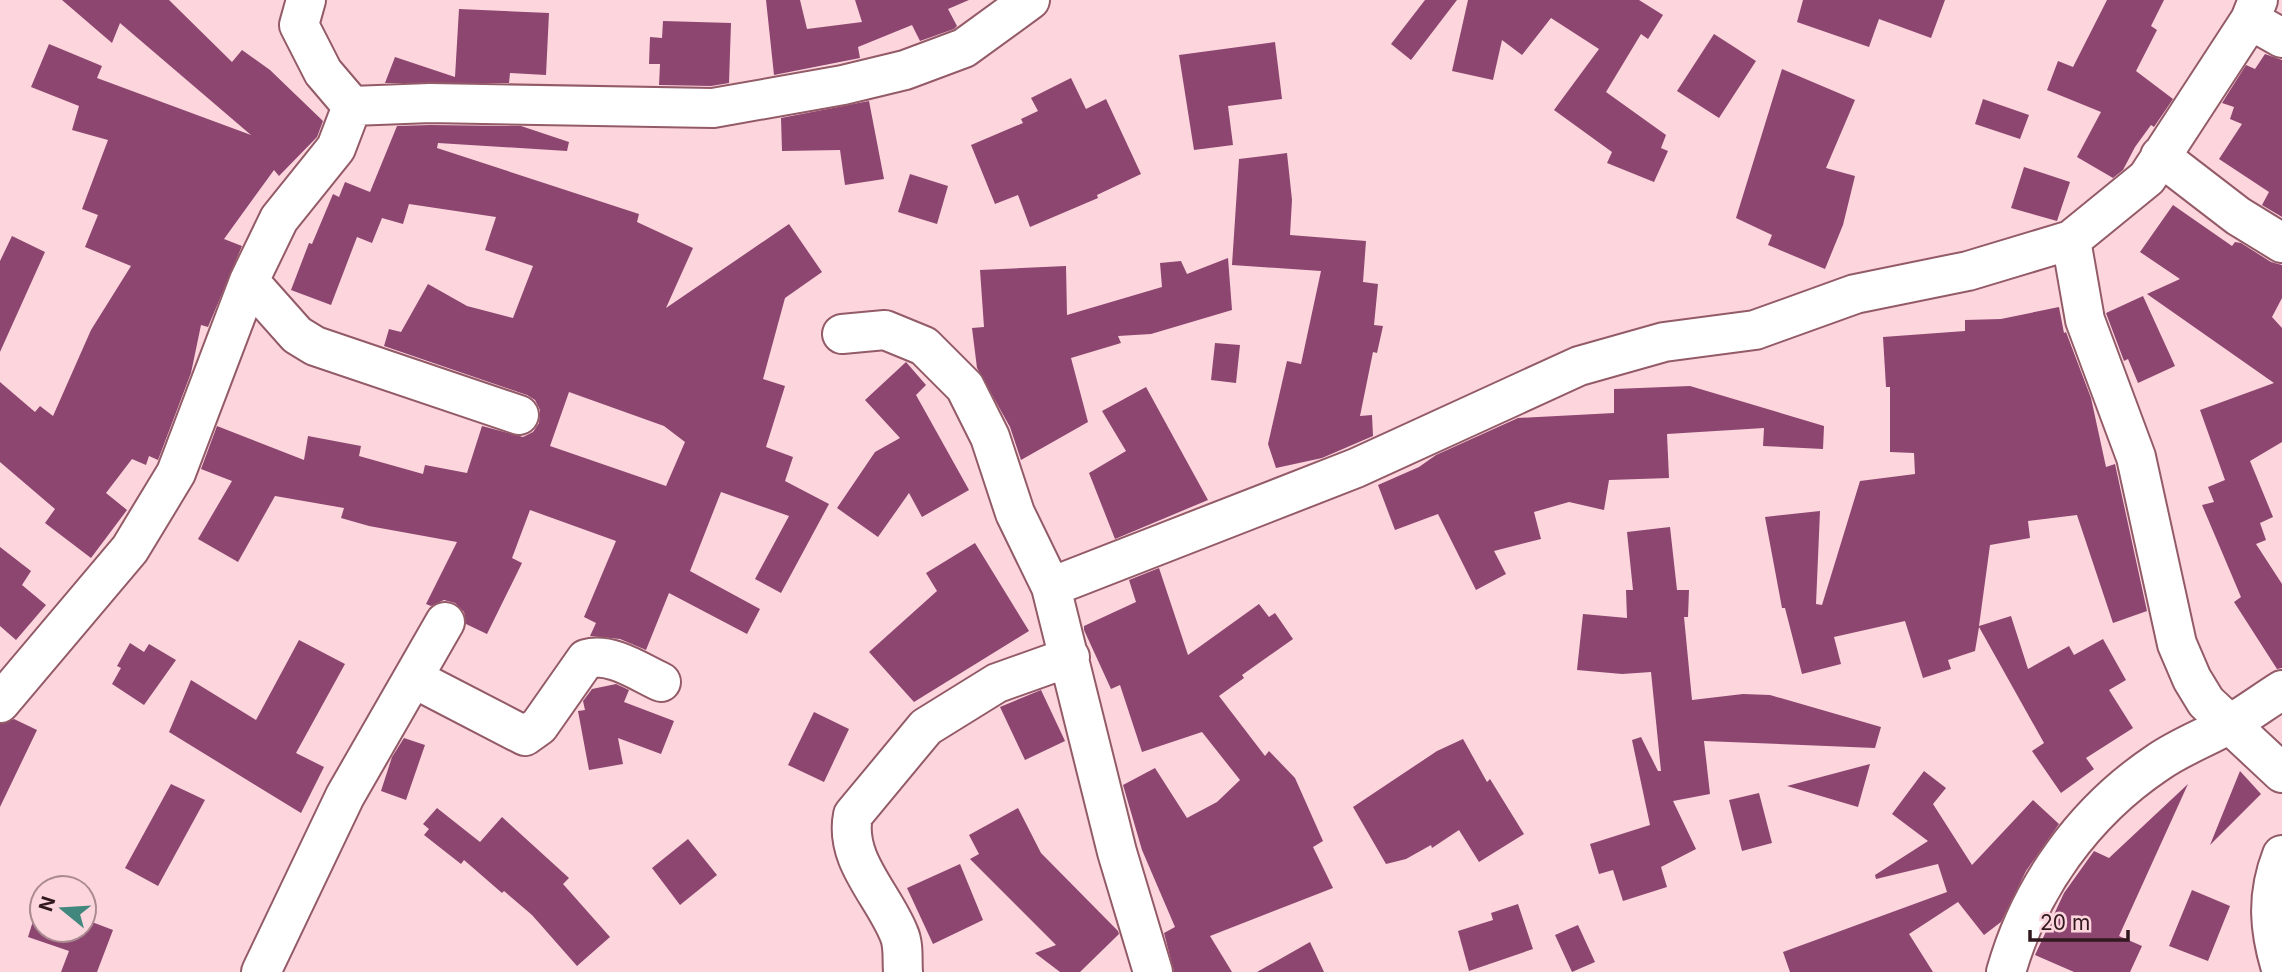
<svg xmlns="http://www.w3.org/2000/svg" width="2282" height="972" font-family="Inter,sans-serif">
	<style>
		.building { fill: #8c4670; fill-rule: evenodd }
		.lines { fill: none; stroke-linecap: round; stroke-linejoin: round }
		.minor-casing { stroke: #935a67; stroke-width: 42 }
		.minor { stroke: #fff; stroke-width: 38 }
	</style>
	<rect width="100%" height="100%" fill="#fdd5dd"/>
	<path class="building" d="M62,0H169L232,62L242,50L270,70L323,121L317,137L279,176L274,170L224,239L242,246L208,327L201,325L191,373L158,460L149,456L146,465L132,459L106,493L127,510L91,558L45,523L55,509L0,462V382L35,412L40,406L53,416L91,330L131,266L85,247L98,215L82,209L108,140L72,130L79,106L31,87L49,44L102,66L97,78L251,135L120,23L112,43Z
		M766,0H800L807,29L862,22L855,0H969L948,9L957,26L954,29L920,41L912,25L858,47L860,58L774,75Z
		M1425,0H1457L1411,60L1391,44Z
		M1468,0H1639L1663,15L1648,39L1641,34L1606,92L1666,135L1661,148L1668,151L1654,182L1607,163L1612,152L1554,110L1599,49L1551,18L1522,55L1502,40L1493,80L1452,71Z
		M1803,0H1945L1931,38L1879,19L1869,47L1797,22Z
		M2107,0H2164L2151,26L2157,30L2136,71L2173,99L2154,127L2151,125L2135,147L2123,170L2113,178L2077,157L2101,112L2047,90L2058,61L2073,67Z
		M459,9L549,13L546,75L510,73L509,83H385L395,57L455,77Z
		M663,21L731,23L729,83L711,86L659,85L660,64H649L650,37L662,38Z
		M1714,34L1756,61L1719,118L1677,91Z
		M1275,42L1282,99L1228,106L1233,145L1194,150L1179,55Z
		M2265,54L2282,60V217L2262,205L2269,192L2219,159L2242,124L2230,119L2234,107L2222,103L2246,65L2255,69Z
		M1782,69L1855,100L1826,168L1855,176L1843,225L1825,269L1768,245L1772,235L1736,218Z
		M1071,78L1086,109L1106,99L1141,174L1097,195L1098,198L1030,227L1018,195L995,204L971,145L1023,123L1021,119L1038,111L1031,98Z
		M1983,99L2029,115L2020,139L1975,124Z
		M869,101L884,179L845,185L840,150L782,151L781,118Z
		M430,125L521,126L569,142L567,151L438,143L437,148L639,214L637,222L693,248L666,308L789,224L822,272L785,298L763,379L785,386L766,447L793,457L785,481L829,504L781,593L755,579L789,516L721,492L690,571L760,609L747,634L669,593L646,650L620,639L590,636L596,623L584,617L616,541L530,510L512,558L522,563L487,634L466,624L464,612L455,603L444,600L431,606L426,604L457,542L369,526L341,518L344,508L275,496L238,562L198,539L232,481L201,469L217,426L304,460L308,436L361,446L359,456L423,474L425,465L467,473L482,426L523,437L533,432L539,423L540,410L535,400L527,395L384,346L389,329L401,332L428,284L467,306L513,318L533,266L485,250L496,217L409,204L403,224L382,218L372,243L357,237L331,305L291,290L309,243L312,244L333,194L339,197L345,182L370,192L397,126ZM569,392L664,426L685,442L666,486L550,446Z
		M1287,153L1292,200L1290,235L1366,241L1363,282L1378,284L1374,325L1383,326L1377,353L1373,352L1360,416L1372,415L1373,436L1322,458L1276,468L1268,444L1287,361L1301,364L1321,271L1232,265L1239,159Z
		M2024,167L2070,182L2057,221L2011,208Z
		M910,174L948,186L937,224L898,212Z
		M2173,205L2232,246L2235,242L2241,243L2271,262L2282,265V298L2272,317L2282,328V442L2250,461L2273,517L2260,523L2266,540L2256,544L2282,584V668L2277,669L2234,602L2241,597L2202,505L2214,502L2208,487L2225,480L2200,410L2274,383L2147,294L2180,279L2140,252Z
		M12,236L45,252L0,352V261Z
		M1228,258L1232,310L1151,334L1118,336L1121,343L1071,358L1088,422L1021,460L1010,427L977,368L972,328L984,327L980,270L1066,266L1067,315L1162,287L1160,263L1181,261L1187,274Z
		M2143,296L2175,366L2138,383L2128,359L2124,361L2106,313Z
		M2059,307L2064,333L2066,332L2091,398L2106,467L2115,464L2147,611L2113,623L2077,515L2028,521L2030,538L1990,545L1979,626L2011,616L2028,669L2069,646L2074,655L2103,639L2126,680L2109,690L2133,728L2086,758L2094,769L2061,793L2032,751L2044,743L1979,627L1975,651L1948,660L1951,669L1923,678L1905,621L1834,637L1841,664L1802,674L1785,608H1782L1765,517L1820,511L1816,604L1822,605L1860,481L1915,474L1914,453L1890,452V387H1886L1883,337L1965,331V320L2001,319Z
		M1215,343L1240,345L1236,383L1211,380Z
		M906,362L926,385L916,395L969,490L922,517L909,493L878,537L837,508L875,452L900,438L865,400Z
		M1690,386L1824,426L1823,449L1763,446L1764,428L1667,434L1669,478L1609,480L1604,510L1569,502L1534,512L1541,539L1494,551L1506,574L1476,590L1438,514L1395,530L1378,485L1419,467L1436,455L1518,418L1614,413V389Z
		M1146,387L1208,500L1115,539L1089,473L1126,451L1102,411Z
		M1670,527L1677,590H1689L1688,617H1684L1692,700L1743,694L1770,695L1881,727L1875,748L1704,741L1710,794L1673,801L1696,849L1661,867L1667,887L1623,901L1613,870L1599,874L1590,844L1650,825L1632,740L1641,737L1658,771H1661L1651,672L1622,674L1577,670L1583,614L1627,618L1626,590H1633L1627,532Z
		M975,543L1029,631L914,702L869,652L937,591L926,573Z
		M0,547L31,571L22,585L46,605L16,640L0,626Z
		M1159,568L1188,655L1259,604L1269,617L1275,613L1293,639L1242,675L1244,678L1219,696L1265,756L1269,751L1295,778L1323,841L1313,847L1333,888L1210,936L1232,972H1174L1164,933L1175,927L1142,850L1123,785L1155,768L1187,818L1217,802L1240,780L1202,732L1142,752L1120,685L1111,689L1084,630V626L1136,602L1129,580Z
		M299,640L345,664L296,753L324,767L301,813L169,732L191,680L256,720Z
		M130,643L144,652L149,644L176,660L144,705L112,684L121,668L117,666Z
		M616,684L629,690L624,702L674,721L661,754L618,738L623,764L589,770L578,711L585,710L583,701L592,689Z
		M1041,690L1065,741L1025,760L1000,707Z
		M814,712L849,729L824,782L788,765Z
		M14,719L37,730L0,807V724Z
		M404,738L425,745L406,800L381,791L392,757Z
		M1463,739L1487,782L1490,779L1524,834L1479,862L1459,830L1432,848L1431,845L1406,859L1386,864L1353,807L1437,751Z
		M1870,764L1858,807L1787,786Z
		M1924,771L1946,788L1933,804L1972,865L2033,800L2059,824L2026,871L2001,922L1984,935L1958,902L1909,934L1933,972H1790L1783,952L1947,892L1938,864L1876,879L1875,875L1928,841L1892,814Z
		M2240,771L2261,794L2210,845Z
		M171,784L205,800L158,886L125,868Z
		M2188,784L2119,936L2142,946L2130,972H2074L2035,955L2064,893L2094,851L2109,858Z
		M1759,793L1772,843L1742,851L1729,800Z
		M437,808L480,842L502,817L569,878L563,884L610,937L577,966L532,915L504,891L502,893L464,860L461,864L424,835L429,829L423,824Z
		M1018,808L1041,853L1118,931L1119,934L1080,972H1060L1035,953L1056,945L970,859L979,854L969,835Z
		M688,839L717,875L680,905L652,868Z
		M960,864L983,920L933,944L907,888Z
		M2192,890L2230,906L2208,961L2169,946Z
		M39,902L42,903V930H84V919L113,930L97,972H61L69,951L28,937Z
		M1518,904L1533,949L1469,971L1458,931L1493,920L1491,913Z
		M1578,925L1595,962L1572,972L1555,935Z
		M1310,942L1324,972H1257Z"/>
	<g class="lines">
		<defs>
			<path id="minor" d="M2250,20L2282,38
				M352,106L430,103L713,108L843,85L905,70L964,48L1030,0
				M2160,156L2238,216L2282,243
				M2071,240L2085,320L2136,457L2177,644L2192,679L2206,702L2282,773
				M249,281L297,335L315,346L519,415
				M842,334L885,330L924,346L965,387L990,437L1015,513L1051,587L1117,852L1153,972
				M1051,587L1356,468L1579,366L1664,342L1755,330L1855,294L1968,271L2071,240L2147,178L2250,20L2258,0
				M415,679L525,736L539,726L586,659C611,652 639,672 661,682
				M0,703L130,549L176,473L249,281L279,219L336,148L352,106L323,72L299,25L306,0
				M261,972L345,796L445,622
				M903,972C902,960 904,945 899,934C883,894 844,860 853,815L926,727L997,683L1070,657
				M2006,972C2030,887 2084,812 2157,763C2181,746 2208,737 2233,722C2250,712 2266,700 2282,690
				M2282,972C2269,931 2266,896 2282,855"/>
		</defs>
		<use href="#minor" class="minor-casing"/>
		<use href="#minor" class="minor"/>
	</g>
	<g transform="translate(63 909) rotate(288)"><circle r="33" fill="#fdd5dd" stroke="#ab8a91" stroke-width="2"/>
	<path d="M0-5L12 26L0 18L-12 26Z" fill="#41877e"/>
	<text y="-10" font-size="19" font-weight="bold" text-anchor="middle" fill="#31191f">N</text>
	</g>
	<path d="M2030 930v10h98v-10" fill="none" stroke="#31191f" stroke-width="3.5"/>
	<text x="2040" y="930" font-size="21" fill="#31191f" stroke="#fdd5dd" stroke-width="5" paint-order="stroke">20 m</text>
</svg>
